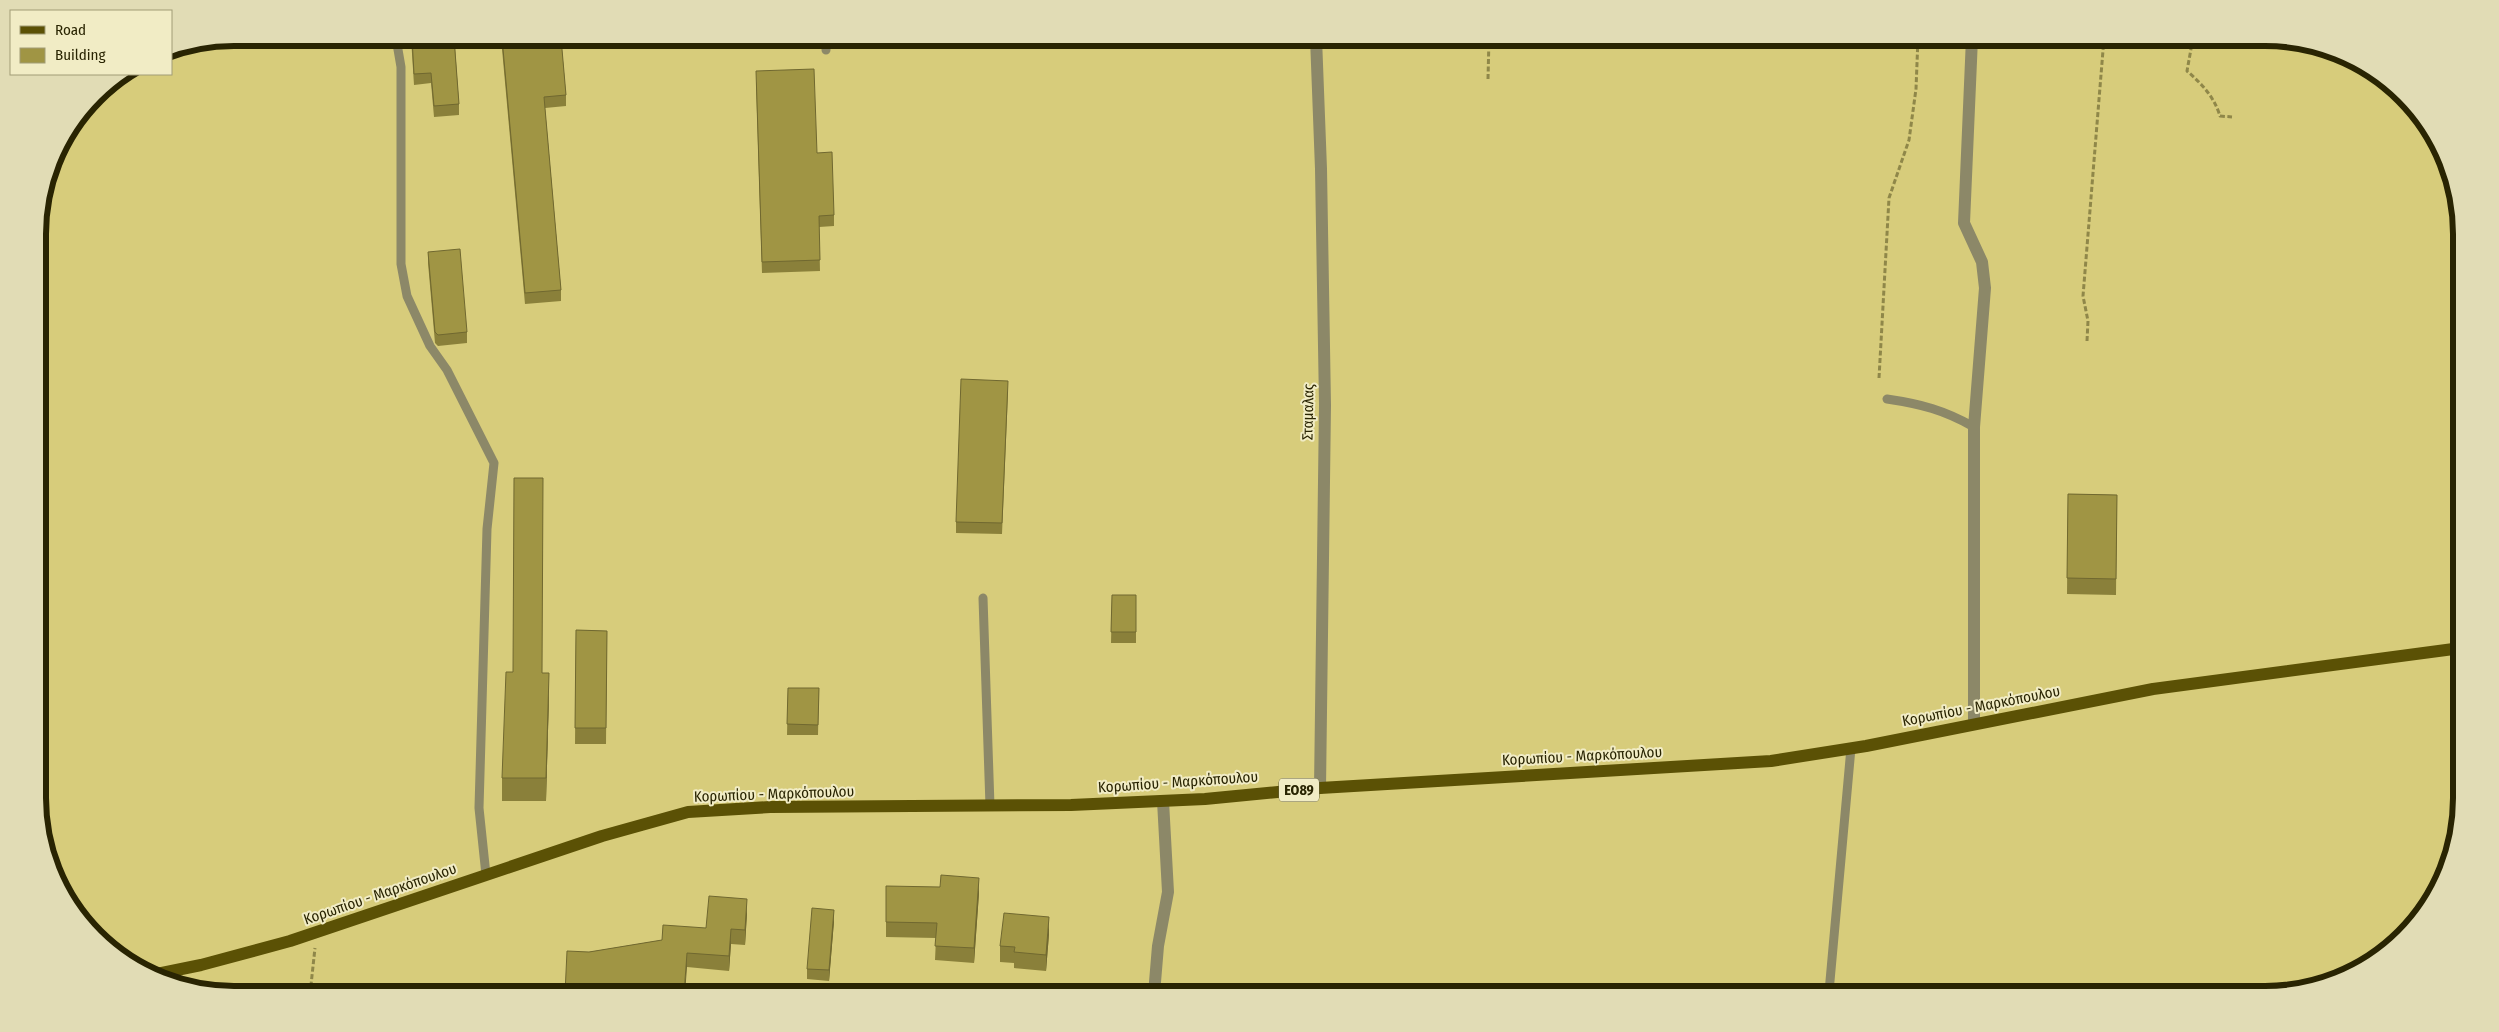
<svg xmlns="http://www.w3.org/2000/svg" width="2499" height="1032" font-family="'Fira Sans Condensed',sans-serif">
	<style>
		.lines { fill: none; stroke-linecap: round; stroke-linejoin: round }
		.path { stroke: #8f8749; stroke-width: 3; stroke-dasharray: 5 2.5; stroke-linecap: butt }
		.service { stroke: #8c8868; stroke-width: 9 }
		.minor { stroke: #8c8868; stroke-width: 12 }
		.primary { stroke: #5b5105; stroke-width: 12 }
		.wall { fill: #8a803a }
		.shaded-wall { fill: #706830 }
		.building { fill: #a09544; stroke: #706830 }
		.labels { text-anchor: middle; stroke-width: 4; stroke-linejoin: round; paint-order: stroke }
		.shield { fill: #f1ecc5; stroke: #65603c; stroke-width: 1 }
		.shield-label { font-size: 14px; font-weight: bold; fill: #292402 }
		.street-label { font-size: 15px; fill: #292402; stroke: #f1ecc5 }
		.rim { fill: none; stroke: #292402; stroke-width: 6 }
	</style>
	<rect width="100%" height="100%" fill="#d7cc7b"/>
	<g class="lines">
		<path class="path" d="M2193,38L2187,71C2203,85 2214,97 2220,116L2232,117
			M1488,79L1489,38
			M2087,341L2088,321L2083,296L2104,38
			M1879,378L1889,198L1909,140L1916,89L1918,38
			M310,994L315,948"/>
		<path class="service" d="M396,38L401,67V264L407,296L430,346L447,370L494,463L487,529L479,808L486,875
			M826,50V38
			M1887,399C1921,404 1944,410 1974,427
			M983,598L990,806
			M1831,994L1829,992L1851,748"/>
		<path class="minor" d="M1316,38L1321,169L1325,405L1320,788
			M1972,38L1964,223L1982,262L1985,288L1974,427V724
			M1154,994L1158,946L1168,892L1163,801"/>
		<path class="primary" d="M152,975L201,965L290,941L602,836L688,812L770,807L1071,805L1205,799L1320,788L1771,761L1866,746L2153,689L2461,648"/>
	</g>
	<path class="wall" d="M411,38H461V45L455,47L459,104V115L434,117L431,83L414,85Z
		M501,38H561L566,95V106L545,108L561,290V301L525,304Z
		M756,82L817,153L834,215V226L819,227L820,271L762,273Z
		M428,252L467,332V343L438,346L435,343L428,263Z
		M1008,392L1002,534L956,533V522Z
		M2068,494L2117,495L2116,595L2067,594Z
		M1112,595H1136V643H1111Z
		M576,630L607,631L606,744H575Z
		M788,688H819L818,735H787Z
		M549,696L546,801H502V778Z
		M886,886L979,893L974,963L935,960L936,938L886,937Z
		M747,913L745,945L731,944L729,971L687,967L589,952L662,940L706,928Z
		M834,921L829,981L807,979V969Z
		M1049,934L1046,971L1014,968V963L1000,962V946Z"/>
	<path class="shaded-wall" d="M454,38H461V45L454,48Z
		M549,673V696L546,801V778Z
		M979,878V893L974,963V948Z
		M747,899V913L745,945V930Z
		M834,910V921L829,981V970Z
		M1049,917V934L1046,971V955Z
		M731,929V944L729,971V956Z
		M687,953V967L685,994H684Z"/>
	<path class="building" d="M412,38H454L459,104L434,106L431,73L414,74Z
		M502,38H561L566,95L544,97L561,290L525,293Z
		M814,69L817,153L832,152L834,215L819,216L820,260L762,262L756,71Z
		M460,249L467,332L438,335L435,332L428,252Z
		M961,379L1008,381L1002,523L956,522Z
		M514,478H543L542,673H549L546,778H502L506,672H513Z
		M2068,494L2117,495L2116,579L2067,578Z
		M1112,595H1136V632H1111Z
		M576,630L607,631L606,728H575Z
		M788,688H819L818,725L787,724Z
		M941,875L979,878L974,948L935,946L937,923L886,922V886L940,887Z
		M709,896L747,899L745,930L731,929L729,956L687,953L684,994H565L567,951L589,952L662,940L663,925L706,928Z
		M812,908L834,910L829,970L807,969Z
		M1004,913L1049,917L1046,955L1014,952L1015,947L1000,946Z
		M869,989V994H852L851,990Z"/>
	<g class="labels">
		<rect class="shield" x="1279" y="778.5" width="40" height="23" rx="4"/>
		<g class="shield-label">
			<text x="1299" y="795">ΕΟ89</text>
		</g>
		<g class="street-label">
			<text transform="translate(1308 412) rotate(-89)" y="5">Σταμαλας</text>
			<text transform="translate(1981 706) rotate(-11)" y="5">Κορωπίου - Μαρκόπουλου</text>
			<text transform="translate(1582 756) rotate(-3)" y="5">Κορωπίου - Μαρκόπουλου</text>
			<text transform="translate(1178 782) rotate(-4)" y="5">Κορωπίου - Μαρκόπουλου</text>
			<text transform="translate(774 794) rotate(-2)" y="5">Κορωπίου - Μαρκόπουλου</text>
			<text transform="translate(380 894) rotate(-19)" y="5">Κορωπίου - Μαρκόπουλου</text>
		</g>
	</g>
	<path d="M0 0H2499V1032H0ZM234 46H2265A188 188 0 0 1 2453 234V798A188 188 0 0 1 2265 986H234A188 188 0 0 1 46 798V234A188 188 0 0 1 234 46Z" fill="#e1dcb5" fill-rule="evenodd"/>
	<path class="rim" d="M234 46H2265A188 188 0 0 1 2453 234V798A188 188 0 0 1 2265 986H234A188 188 0 0 1 46 798V234A188 188 0 0 1 234 46Z"/>
	<rect x="10" y="10" width="162" height="65" fill="#f1ecc5" stroke="#a19c77"/>
	<rect x="20" y="26" width="25" height="8" fill="#5b5105" stroke="#a19c77"/>
	<text x="55" y="35" font-size="15" fill="#292402">Road</text>
	<rect x="20" y="48" width="25" height="15" fill="#a09544" stroke="#a19c77"/>
	<text x="55" y="60" font-size="15" fill="#292402">Building</text>
</svg>
